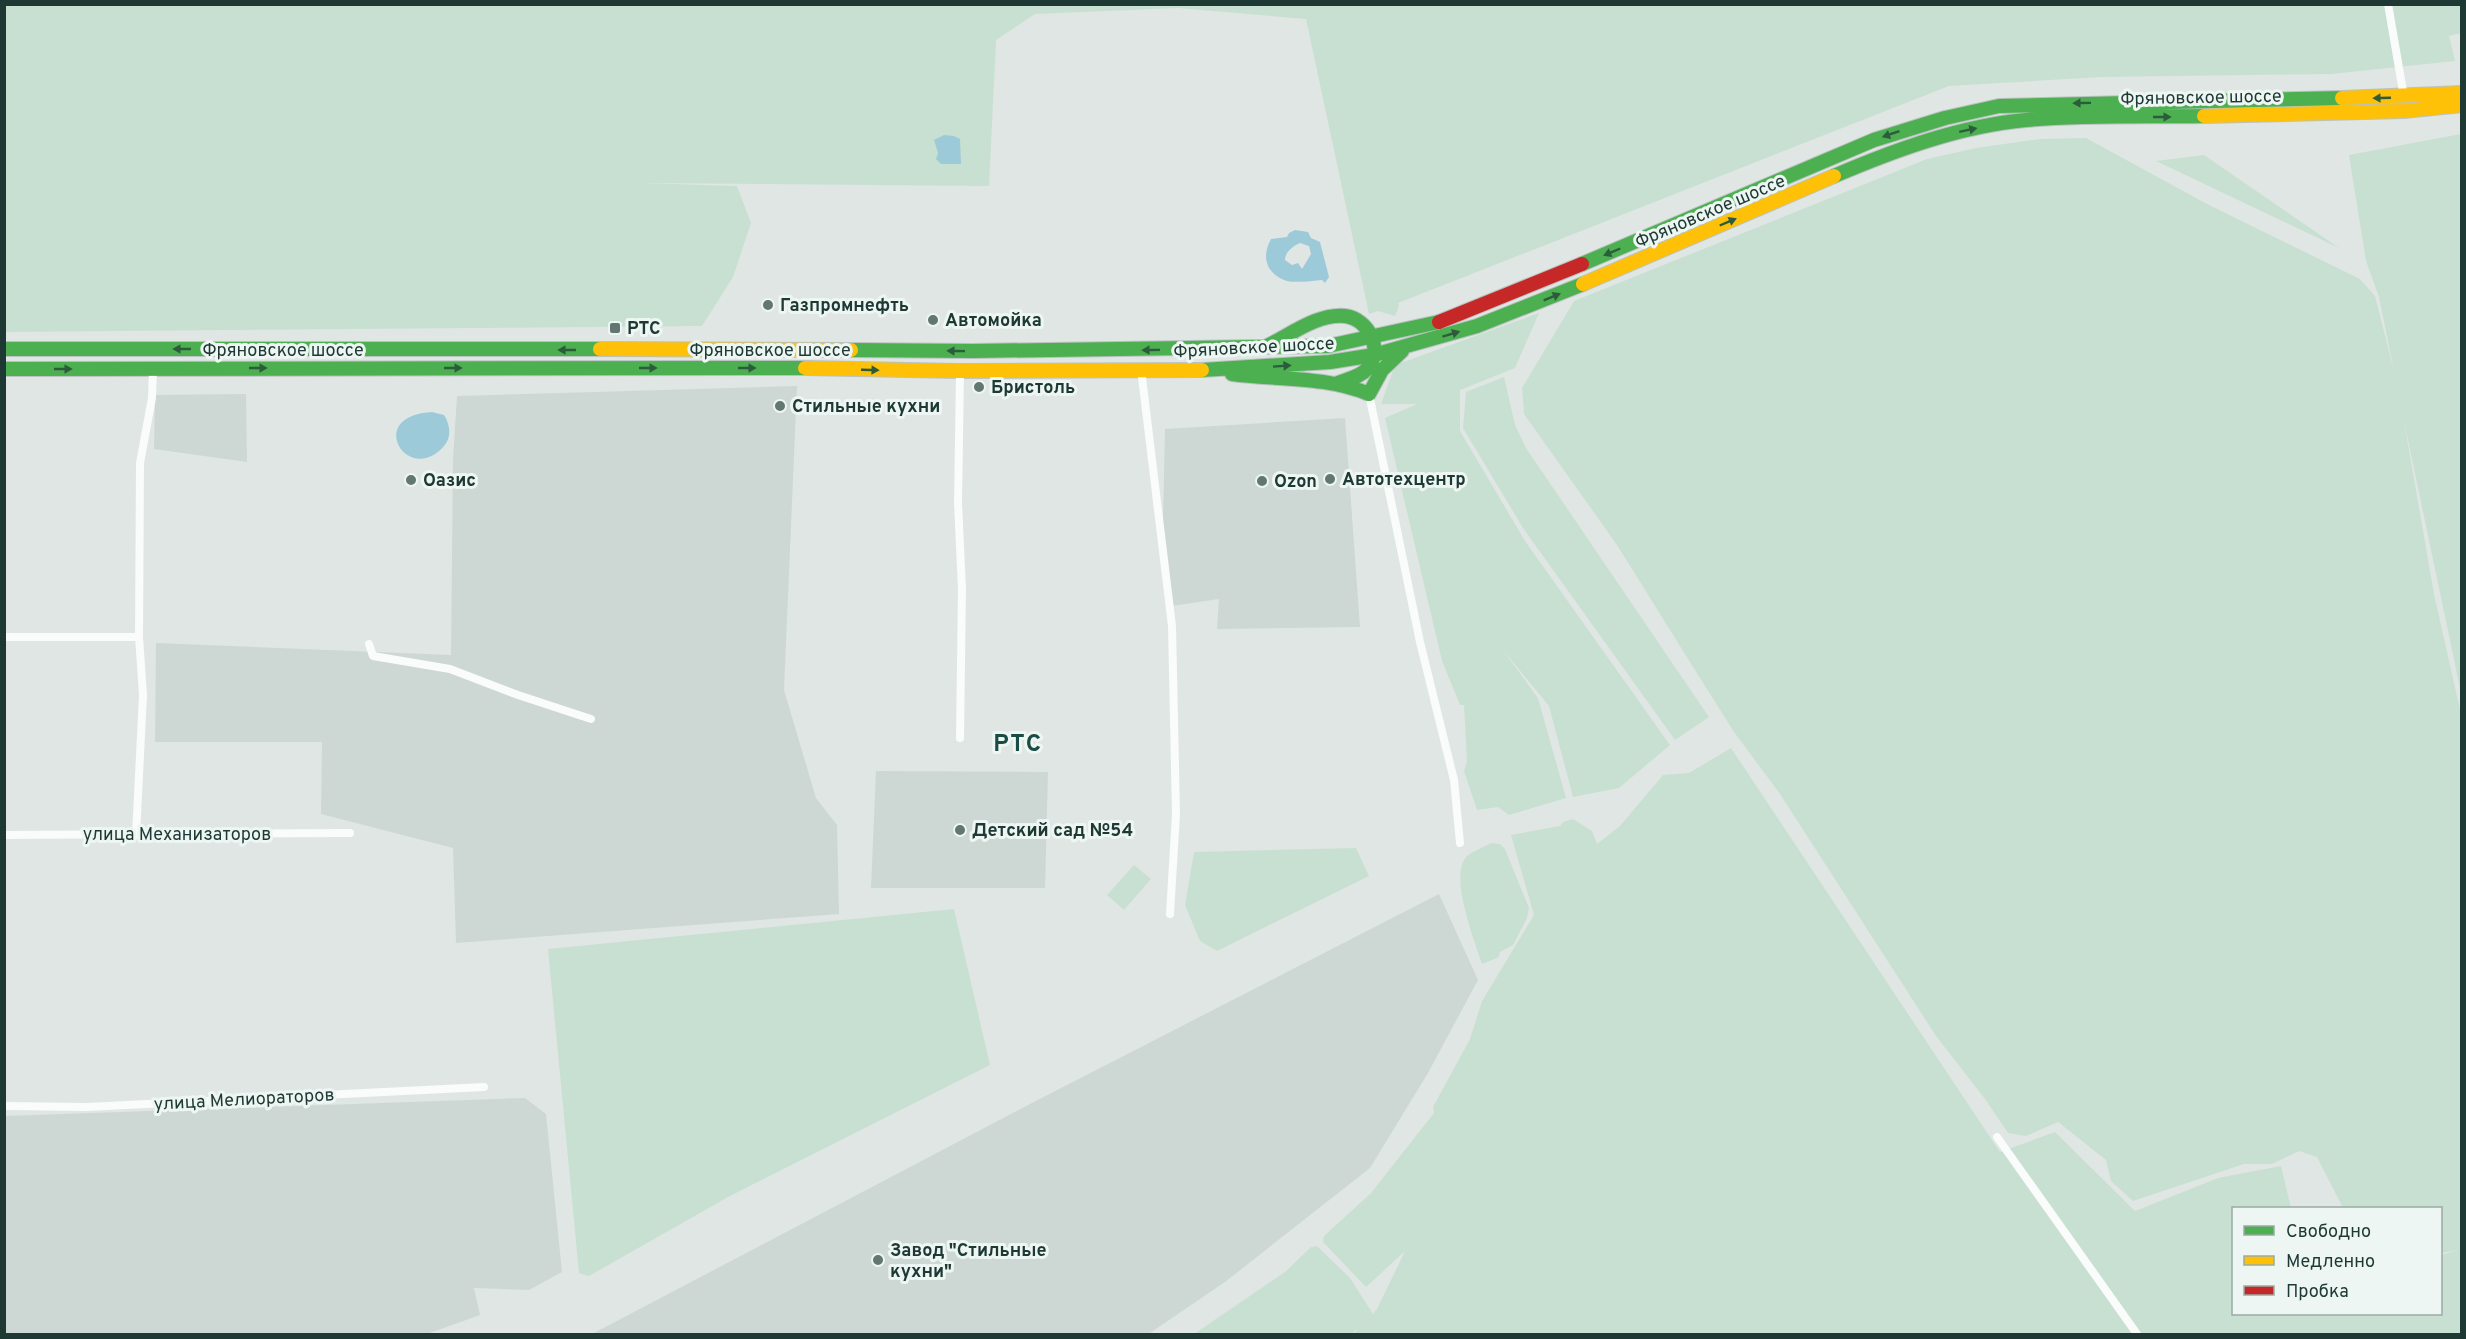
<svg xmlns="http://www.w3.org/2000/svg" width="2466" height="1339" font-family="Overpass,sans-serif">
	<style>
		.built { fill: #cdd8d4 }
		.green { fill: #c8e0d1 }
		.water { fill: #9dcad8; fill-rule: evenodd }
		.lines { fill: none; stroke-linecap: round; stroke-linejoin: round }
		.fast-casing { stroke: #bac3c1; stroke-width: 16 }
		.slow-casing { stroke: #bac3c1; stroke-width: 16 }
		.jam-casing { stroke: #bac3c1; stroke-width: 16 }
		.street { stroke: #fafbfb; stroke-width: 8 }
		.fast { stroke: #4caf50; stroke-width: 14 }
		.slow { stroke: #ffc107; stroke-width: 14 }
		.jam { stroke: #c62828; stroke-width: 14 }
		.oneway { fill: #2c5c3c }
		.poi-dot { fill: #627672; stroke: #edf6f2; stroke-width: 2 }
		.labels { text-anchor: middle; stroke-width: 6; stroke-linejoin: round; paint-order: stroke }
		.street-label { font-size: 18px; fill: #1e3934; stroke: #edf6f2 }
		.poi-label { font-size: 18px; font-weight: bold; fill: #1e3934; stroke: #edf6f2; text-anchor: start }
		.district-label { font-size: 24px; font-weight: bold; letter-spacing: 1.5px; fill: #194c44; stroke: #edf6f2 }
	</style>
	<rect width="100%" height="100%" fill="#e0e6e4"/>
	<path class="built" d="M797,386L784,690L816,798L837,825L839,914L456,943L453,848L321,814L322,742H155L156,643L451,655L453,459L457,396Z
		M246,394L247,462L154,449L155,395Z
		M1345,418L1360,627L1217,629L1219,599L1172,606L1162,568L1165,429Z
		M876,771L1048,772L1045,888H871Z
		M1439,894L1478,980L1428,1073L1370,1168L1225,1282L1150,1333V1334H592L1030,1104Z
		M525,1098L546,1114L562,1272L529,1290L474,1288L480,1315L427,1334H5V1116Z"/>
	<path class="green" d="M5,5H2461V33L2449,36L2455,61L2331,74L2102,77L1949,86L1398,303L1399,306L1395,316L1378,311L1369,314L1306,19L1178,8L1035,14L996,40L989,186L642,183L737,186L751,223L733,277L702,326L5,332L4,178L7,177H4Z
		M2461,134V693L2404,421L2434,594L2461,714V1334H1354L1358,1329L1351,1334H1194L1285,1272L1311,1247L1317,1246L1350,1278L1373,1314L1377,1309L1405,1251L1366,1287L1323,1242L1324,1236L1371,1193L1434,1113L1433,1107L1470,1039L1482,1001L1534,915L1511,835L1560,826L1563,822L1573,819L1592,831L1597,844L1620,826L1663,775L1689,773L1731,748L2000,1152L2055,1132L2135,1211L2218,1178L2281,1166L2291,1208H2234V1314H2440L2441,1255L2459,1250L2441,1253L2440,1208H2343L2317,1157L2299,1151L2272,1164H2244L2133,1201L2111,1181L2106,1160L2058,1122L2026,1136L2008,1133L1985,1099L1936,1036L1780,794L1734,732L1698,675L1617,545L1524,414L1522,388L1574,301L1927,159L1976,148L2040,139L2086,138L2209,205L2360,279L2375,296L2394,371L2379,297L2366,261L2349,155Z
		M2204,155L2339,248L2156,161Z
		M1539,313L1515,368L1460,390V431L1525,541L1670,745L1619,788L1573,797L1549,706L1503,650L1538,698L1566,798L1509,815L1498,807L1477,810L1464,771L1467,761L1464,705H1460L1442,661L1385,418L1417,404H1381L1395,365Z
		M1504,377L1515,425L1526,448L1709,717L1675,740L1523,528L1463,428L1466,392Z
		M1491,843L1500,844L1505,849L1529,908L1527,918L1513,945L1500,952L1499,957L1482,964C1475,942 1448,875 1467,856C1473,851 1484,847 1491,843Z
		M1356,848L1369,876L1217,951L1200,941L1185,905L1194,852Z
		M1134,865L1151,879L1124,910L1107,895Z
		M954,909L990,1065L728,1197L589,1276L579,1273L548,949Z"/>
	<path class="water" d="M944,135L954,136L960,139L961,164H941L936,159L938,153L934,140Z
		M1295,230L1308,232L1311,238L1320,242L1329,277L1325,283L1322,280C1312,281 1297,283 1287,281C1266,274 1261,257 1271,239L1287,237L1289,233ZM1300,243L1309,246L1311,254L1302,269L1298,263L1292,265L1285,260C1285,252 1293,246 1300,243Z
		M432,412L444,415C450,424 452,437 444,446C409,487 363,416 432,412Z"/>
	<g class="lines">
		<defs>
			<path id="fast" d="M1834,176C1895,150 1960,126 2026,120C2085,115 2145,117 2204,116
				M1582,264L1874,140L1945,118L1999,106L2342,98
				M1267,346C1290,335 1318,313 1345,316C1369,319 1384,350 1367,369C1360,377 1348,379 1338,383
				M4,349H600
				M851,350L973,351L1328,346L1439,322
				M4,369L805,368
				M1202,370L1330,362L1374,355L1477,326L1583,284
				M1232,374C1278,380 1325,376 1369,394
				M1369,394L1382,370L1402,351"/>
			<path id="slow" d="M2342,98L2462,93
				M2204,116L2404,111L2462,105
				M1583,284L1834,176
				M600,349L851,350
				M805,368L960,371L1202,370"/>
			<path id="jam" d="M1439,322L1582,264"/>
		</defs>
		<use href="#fast" class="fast-casing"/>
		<use href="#slow" class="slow-casing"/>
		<use href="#jam" class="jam-casing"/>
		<path class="street" d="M2388,4L2404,97
			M1141,369L1172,626L1176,814L1170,914
			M1369,394L1420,642L1454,780L1460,843
			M4,637H139
			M369,644L373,656L450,669L518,695L591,719
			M960,738L962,589L958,503L960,371
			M4,835L350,833
			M136,835L143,695L139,637L140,463L152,398L153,369
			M4,1106L87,1107L484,1087
			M1997,1137L2137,1334"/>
		<use href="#fast" class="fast"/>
		<use href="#slow" class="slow"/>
		<use href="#jam" class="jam"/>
	</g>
	<defs><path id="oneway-solid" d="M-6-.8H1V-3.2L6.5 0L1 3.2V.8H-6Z" transform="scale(1.5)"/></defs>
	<g class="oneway">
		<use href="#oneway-solid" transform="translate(2382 98) rotate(178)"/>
		<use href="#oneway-solid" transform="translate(2082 103) rotate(179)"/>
		<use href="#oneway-solid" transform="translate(2162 117)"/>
		<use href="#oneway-solid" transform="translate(1968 130) rotate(-12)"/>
		<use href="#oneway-solid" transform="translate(1891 134) rotate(161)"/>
		<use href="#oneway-solid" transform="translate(1728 222) rotate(-23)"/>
		<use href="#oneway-solid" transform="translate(1612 252) rotate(157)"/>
		<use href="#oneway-solid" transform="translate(1552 297) rotate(-22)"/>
		<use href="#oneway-solid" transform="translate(1451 334) rotate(-17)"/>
		<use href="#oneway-solid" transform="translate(182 349) rotate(-180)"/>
		<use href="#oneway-solid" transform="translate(567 350) rotate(180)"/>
		<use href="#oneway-solid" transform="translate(1151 350) rotate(179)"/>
		<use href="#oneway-solid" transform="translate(956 351) rotate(-179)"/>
		<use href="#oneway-solid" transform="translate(1282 366) rotate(-4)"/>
		<use href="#oneway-solid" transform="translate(258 368)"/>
		<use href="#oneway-solid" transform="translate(453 368)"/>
		<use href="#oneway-solid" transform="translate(648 368)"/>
		<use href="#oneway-solid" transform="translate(747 368)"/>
		<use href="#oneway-solid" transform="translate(63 369)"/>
		<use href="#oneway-solid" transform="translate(870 370) rotate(2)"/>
	</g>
	<g class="poi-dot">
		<circle cx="768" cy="305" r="6"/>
		<circle cx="933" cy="320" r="6"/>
		<rect x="609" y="322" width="12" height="12" rx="3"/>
		<circle cx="979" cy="387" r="6"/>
		<circle cx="780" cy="406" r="6"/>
		<circle cx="1330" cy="479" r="6"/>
		<circle cx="411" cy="480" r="6"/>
		<circle cx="1262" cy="481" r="6"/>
		<circle cx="960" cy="830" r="6"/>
		<circle cx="878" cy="1260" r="6"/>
	</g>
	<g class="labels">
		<g class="street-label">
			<text transform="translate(2201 97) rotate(-1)" y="6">Фряновское шоссе</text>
			<text transform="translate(1710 211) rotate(-23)" y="6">Фряновское шоссе</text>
			<text transform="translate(1254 347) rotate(-3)" y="6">Фряновское шоссе</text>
			<text x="283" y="356">Фряновское шоссе</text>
			<text x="770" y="356">Фряновское шоссе</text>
			<text x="177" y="840">улица Механизаторов</text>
			<text transform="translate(244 1099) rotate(-3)" y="6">улица Мелиораторов</text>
		</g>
		<g class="poi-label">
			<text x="780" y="311">Газпромнефть</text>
			<text x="945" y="326">Автомойка</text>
			<text x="627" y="334">РТС</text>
			<text x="991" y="393">Бристоль</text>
			<text x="792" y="412">Стильные кухни</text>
			<text x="1342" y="485">Автотехцентр</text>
			<text x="423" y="486">Оазис</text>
			<text x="1274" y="487">Ozon</text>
			<text x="972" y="836">Детский сад №54</text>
			<text x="890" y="1256">Завод "Стильные<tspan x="890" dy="21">кухни"</tspan></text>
		</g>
		<g class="district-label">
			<text x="1018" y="751">РТС</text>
		</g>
	</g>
	<rect width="2466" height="1339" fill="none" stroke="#1e3934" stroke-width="12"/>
	<rect x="2232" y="1207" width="210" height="108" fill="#edf6f2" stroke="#9aaaa6" stroke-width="1.5"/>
	<rect x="2244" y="1226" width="30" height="9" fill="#4caf50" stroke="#9aaaa6" stroke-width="1.5"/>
	<text x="2286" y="1237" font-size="18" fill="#1e3934">Свободно</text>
	<rect x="2244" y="1256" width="30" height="9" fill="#ffc107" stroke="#9aaaa6" stroke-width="1.5"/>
	<text x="2286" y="1267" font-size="18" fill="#1e3934">Медленно</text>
	<rect x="2244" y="1286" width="30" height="9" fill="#c62828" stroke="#9aaaa6" stroke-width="1.5"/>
	<text x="2286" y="1297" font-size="18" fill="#1e3934">Пробка</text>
</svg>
